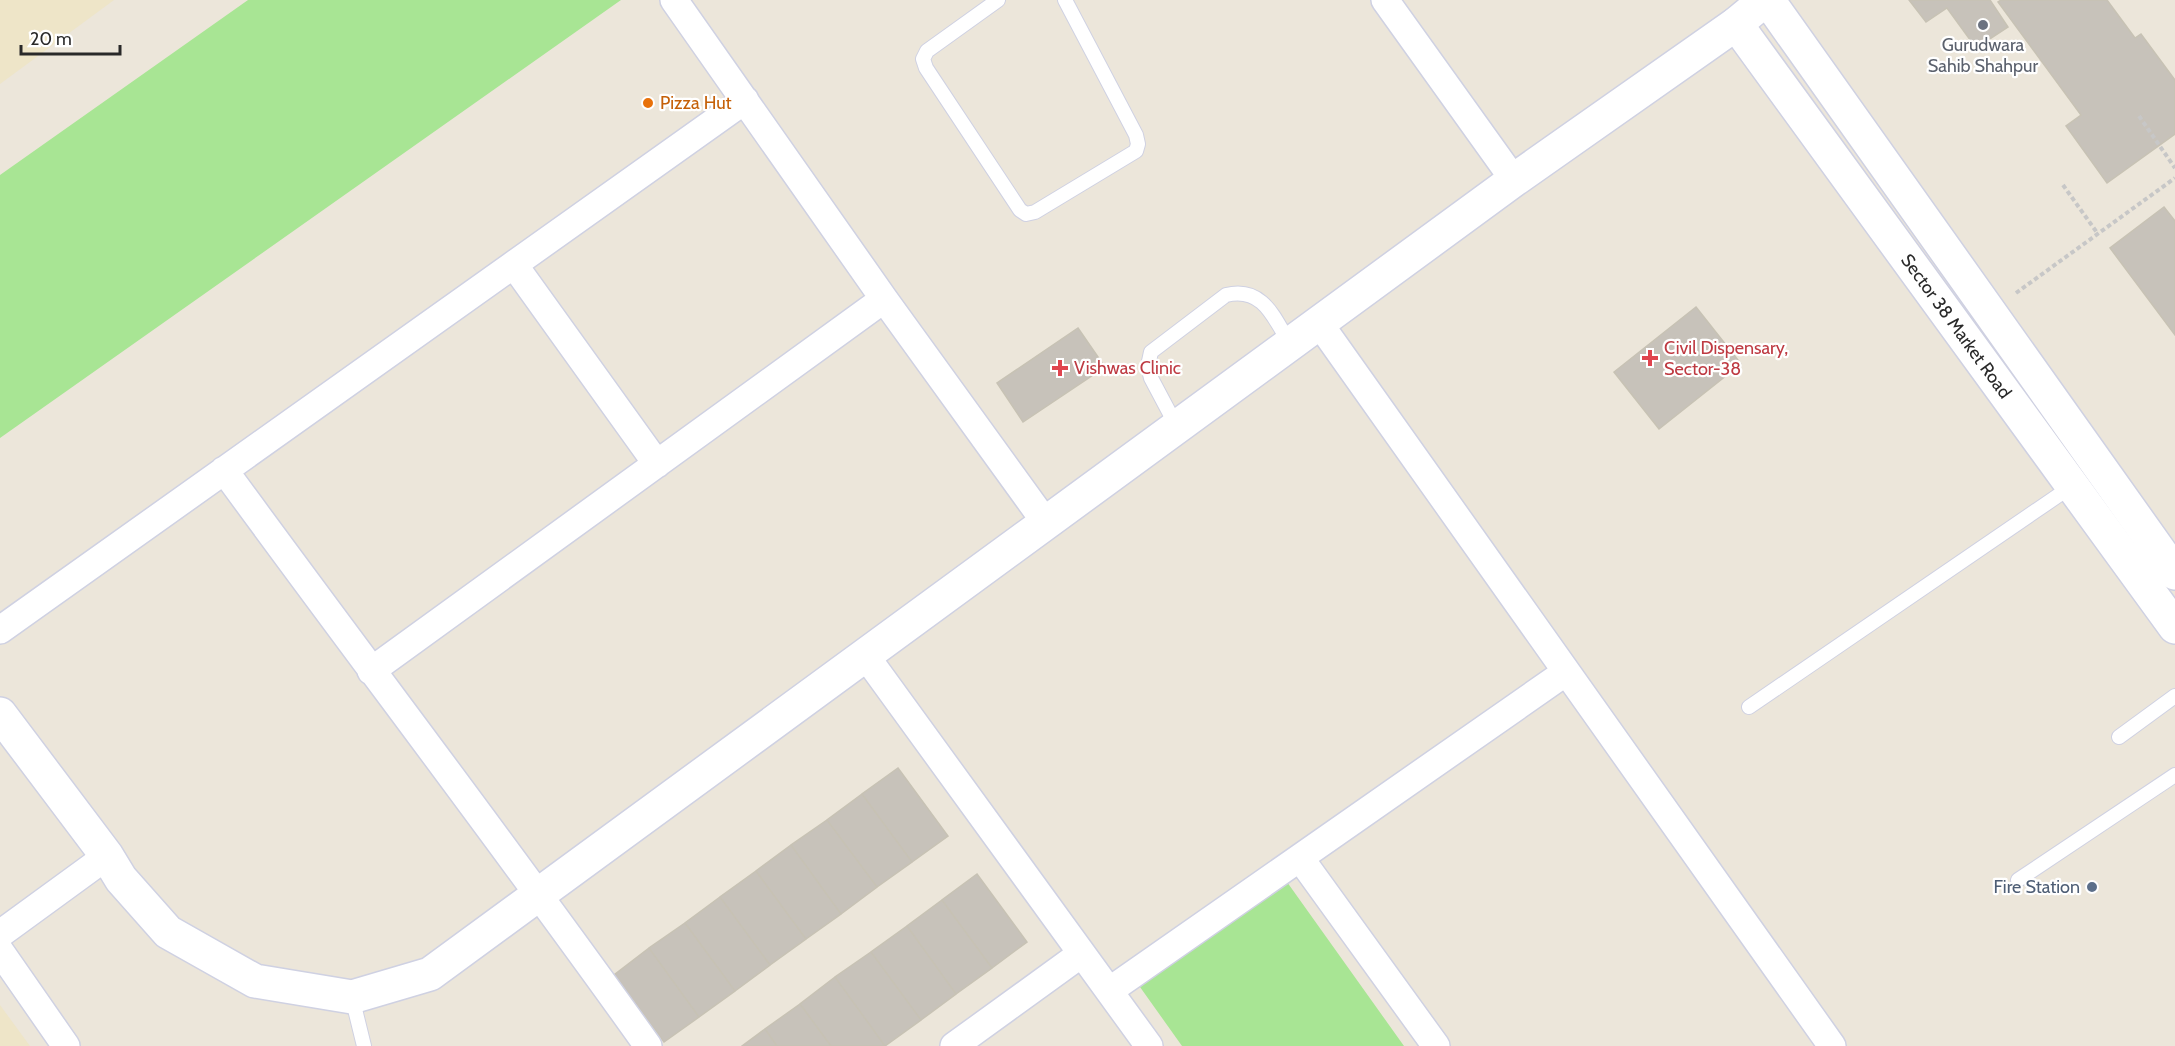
<svg xmlns="http://www.w3.org/2000/svg" width="2175" height="1046" font-family="Cabin,sans-serif">
	<style>
		.education { fill: #eee5c8 }
		.green { fill: #a8e594 }
		.building { fill: #c7c2ba; stroke: #c7c2b4; stroke-width: 1.5 }
		.lines { fill: none; stroke-linecap: round; stroke-linejoin: round }
		.service-casing { stroke: #cfd1e2; stroke-width: 16 }
		.minor-casing { stroke: #cfd1e2; stroke-width: 30 }
		.tertiary-casing { stroke: #cfd1e2; stroke-width: 36 }
		.path { stroke: #c7c7c7; stroke-width: 4; stroke-dasharray: 4.5 3; stroke-linecap: butt }
		.service { stroke: #fff; stroke-width: 14 }
		.minor { stroke: #fff; stroke-width: 27 }
		.tertiary { stroke: #fff; stroke-width: 33 }
		.worship-dot { fill: #6b7280; stroke: #fff; stroke-width: 2 }
		.food-dot { fill: #e8710a; stroke: #fff; stroke-width: 2 }
		.health-dot { fill: #e0444e; stroke: #fff; stroke-width: 2 }
		.service-dot { fill: #5c6f8a; stroke: #fff; stroke-width: 2 }
		.labels { text-anchor: middle; stroke-width: 4.5; stroke-linejoin: round; paint-order: stroke }
		.worship-label { font-size: 18px; fill: #5b616d; stroke: #fff }
		.food-label { font-size: 18px; fill: #c56008; stroke: #fff; text-anchor: start }
		.street-label { font-size: 18px; fill: #292929; stroke: #fff }
		.health-label { font-size: 18px; fill: #be3a42; stroke: #fff; text-anchor: start }
		.service-label { font-size: 18px; fill: #4e5e75; stroke: #fff; text-anchor: end }
	</style>
	<rect width="100%" height="100%" fill="#ece6da"/>
	<path class="education" d="M0,0H114L0,84Z
		M0,1005L30,1046H0Z"/>
	<path class="green" d="M248,0H621L0,438V175Z
		M1287,882L1404,1046H1182L1140,987Z"/>
	<path class="building" d="M1909,0H1990L2008,27L1976,48L1947,8L1926,22Z
		M2001,0H2107L2135,38L2141,34L2175,80V134L2107,183L2066,126L2081,115L1998,2Z
		M2164,207L2175,221V335L2110,248Z
		M1696,307L1741,364L1659,429L1614,372Z
		M1078,328L1105,367L1023,422L997,383Z
		M898,768L948,836L912,862L862,794Z
		M862,794L912,862L877,887L827,820Z
		M827,820L877,887L841,914L791,845Z
		M791,845L841,914L806,939L756,871Z
		M756,871L806,939L770,965L720,897Z
		M977,874L1027,942L992,968L942,900Z
		M720,897L770,965L735,991L685,923Z
		M942,900L992,968L956,994L907,926Z
		M685,923L735,991L699,1017L649,948Z
		M907,926L956,994L921,1020L871,952Z
		M649,948L699,1017L664,1042L614,975Z
		M871,952L921,1020L885,1046L835,977Z
		M835,977L885,1046H831L800,1004Z
		M800,1004L831,1046H777L765,1029Z
		M765,1029L777,1046H742Z"/>
	<g class="lines">
		<defs>
			<path id="service" d="M998,0L927,51L923,59L926,68L1020,210L1026,214L1035,212L1136,151L1138,144L1136,135L1065,0
				M1177,427L1151,378L1148,366L1151,352L1226,295C1263,286 1274,318 1290,344
				M1749,707L2072,486
				M2119,737L2175,696
				M2018,880L2175,775
				M352,997L364,1046"/>
			<path id="minor" d="M674,0L884,299L1046,523
				M1385,0L1514,180
				M514,265L657,464
				M1319,323L1832,1046
				M224,470C365,663 510,852 648,1046
				M0,630L745,100
				M865,655L1149,1046
				M371,671L884,299
				M1300,858L1436,1046
				M0,934L107,856
				M0,951L66,1046
				M1109,991L1566,672
				M954,1046L1081,954"/>
			<g id="tertiary">
				<path d="M1768,0L2175,573"/>
				<path id="s1" d="M1736,24L2175,627"/>
				<path d="M0,714L107,856L121,879L168,932L255,981L352,997L430,974L1514,180L1736,24L1765,0"/>
			</g>
		</defs>
		<use href="#service" class="service-casing"/>
		<use href="#minor" class="minor-casing"/>
		<use href="#tertiary" class="tertiary-casing"/>
		<path class="path" d="M2139,116L2175,168
			M2063,185L2098,234
			M2016,293L2175,178"/>
		<use href="#service" class="service"/>
		<use href="#minor" class="minor"/>
		<use href="#tertiary" class="tertiary"/>
	</g>
	<circle class="worship-dot" cx="1983" cy="25" r="6"/>
	<circle class="food-dot" cx="648" cy="103" r="6"/>
	<g class="health-dot">
		<path d="M1647 349h6v6h6v6h-6v6h-6v-6h-6v-6h6z"/>
		<path d="M1057 359h6v6h6v6h-6v6h-6v-6h-6v-6h6z"/>
	</g>
	<circle class="service-dot" cx="2092" cy="887" r="6"/>
	<g class="labels">
		<g class="worship-label">
			<text x="1983" y="51">Gurudwara<tspan x="1983" dy="21">Sahib Shahpur</tspan></text>
		</g>
		<g class="food-label">
			<text x="660" y="109">Pizza Hut</text>
		</g>
		<g class="street-label">
			<text dy="6" stroke="none"><textPath href="#s1" startOffset="374">Sector 38 Market Road</textPath></text>
		</g>
		<g class="health-label">
			<text x="1664" y="354">Civil Dispensary,<tspan x="1664" dy="21">Sector-38</tspan></text>
			<text x="1074" y="374">Vishwas Clinic</text>
		</g>
		<g class="service-label">
			<text x="2080" y="893">Fire Station</text>
		</g>
	</g>
	<path d="M21 45v9h99v-9" fill="none" stroke="#292929" stroke-width="3"/>
	<text x="30" y="45" font-size="18" fill="#292929" stroke="#ffffff" stroke-width="4.5" paint-order="stroke">20 m</text>
</svg>
